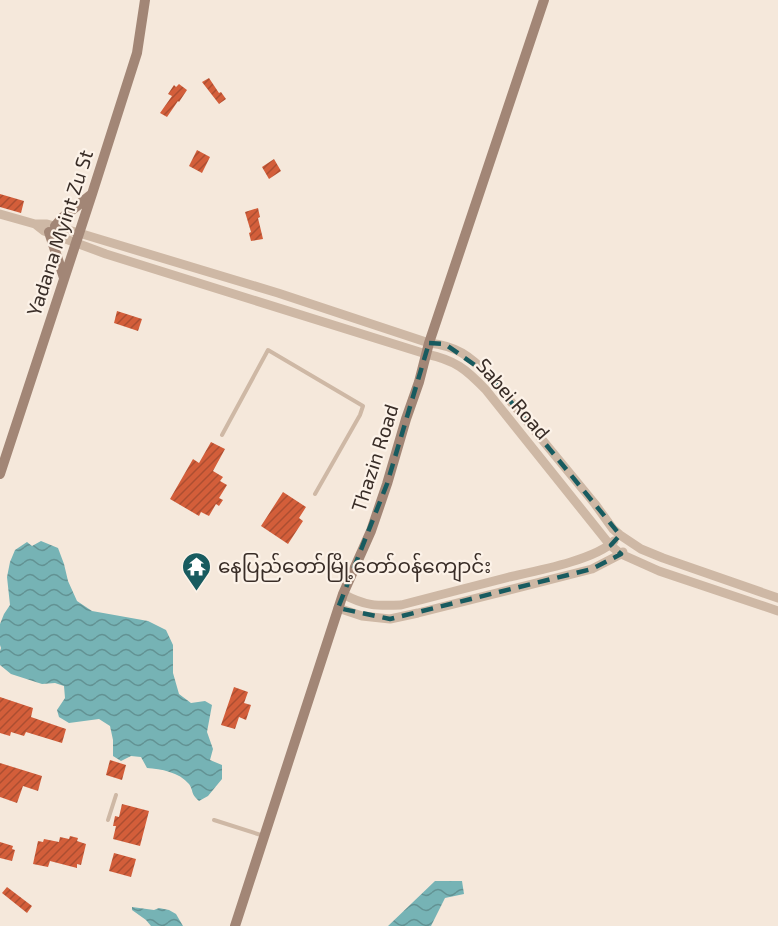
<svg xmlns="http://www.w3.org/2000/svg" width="778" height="926" font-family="'Exo 2','Noto Sans Myanmar',sans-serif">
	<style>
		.water { fill: url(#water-waves) }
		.building { fill: url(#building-hatch) }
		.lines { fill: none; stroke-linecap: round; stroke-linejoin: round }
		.service { stroke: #ceb8a5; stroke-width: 4 }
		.tertiary { stroke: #ceb8a5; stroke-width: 9 }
		.secondary { stroke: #a28676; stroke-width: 10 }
		.marked { fill: none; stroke: #185b5f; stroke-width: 4.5; stroke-dasharray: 12 8; stroke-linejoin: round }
		.labels { text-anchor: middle; stroke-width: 4.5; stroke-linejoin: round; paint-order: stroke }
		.street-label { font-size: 20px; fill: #392d27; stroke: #fcf2e8 }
		.poi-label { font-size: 20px; fill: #392d27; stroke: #fcf2e8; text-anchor: start }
	</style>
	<defs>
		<pattern id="water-waves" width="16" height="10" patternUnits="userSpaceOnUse" patternTransform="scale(1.5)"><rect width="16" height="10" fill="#76b3b5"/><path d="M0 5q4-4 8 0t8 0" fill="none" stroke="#629293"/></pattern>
		<pattern id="building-hatch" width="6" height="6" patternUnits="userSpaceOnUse" patternTransform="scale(1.5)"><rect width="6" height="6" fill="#d35e3a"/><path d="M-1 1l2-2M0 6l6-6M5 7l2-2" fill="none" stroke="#ac4e31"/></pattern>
	</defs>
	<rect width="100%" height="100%" fill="#f5e8db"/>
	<path class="water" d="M41,541L58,548L64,564L68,581L77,601L92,611L148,621L166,630L173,645V673L179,694L191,703L205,701L212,705L207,732L213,749L210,760L222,765V779L208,796L199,801C190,793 194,791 189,784C179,772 161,769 147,768L141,757L131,756L121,761L113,756V740L110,726L99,719L69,723L59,717L57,710L65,698L64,686L55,683L42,684L11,674L0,665V651L1,648L0,645V624L4,614L10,605L7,577L10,562L15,550L27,542L32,546Z
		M435,881H462L464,894L445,898L431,926H388Z
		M132,907L154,910L159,908L169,910L176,914L183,926H151L146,920L132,910Z"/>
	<path class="building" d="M209,78L219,93L221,92L226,99L219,104L202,82Z
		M179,84L187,90L179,102L178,101L167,117L160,113L172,96L168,94L174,85L176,87Z
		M197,150L210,157L202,173L189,166Z
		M274,159L281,171L269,179L262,167Z
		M0,194L24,201L21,213L0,207Z
		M258,208L260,217L258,218L263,239L251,241L249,233L251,232L245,212Z
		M117,311L142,319L138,331L114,323Z
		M211,442L225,449L213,471L223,477L220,481L227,485L219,498L223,500L219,506L216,504L209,516L201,512L199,516L170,499L193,459L199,463Z
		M283,492L306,507L299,518L303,521L288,544L261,526Z
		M234,687L248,692L244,703L251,705L246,720L239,717L235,729L221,725Z
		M0,697L33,708L31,717L66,729L62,743L26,732L24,736L11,732L10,736L0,733Z
		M110,760L126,765L122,780L106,775Z
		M0,763L42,776L38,791L23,786L17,803L0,797Z
		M122,804L149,811L140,846L113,839L116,826H113L115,816L119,817Z
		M70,836L78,838L77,841L86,844L81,865L77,864V868L50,861L48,867L33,864L38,841L43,842L44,839L59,842L60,837L69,839Z
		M0,842L13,846L12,849L15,850L12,861L0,858Z
		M114,853L136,859L131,877L109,871Z
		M7,887L32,906L27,913L2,893Z"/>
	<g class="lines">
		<path class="service" d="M222,435L268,350L363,406L360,415L315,494
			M108,820L116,795
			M214,820L264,836"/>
		<path class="tertiary" d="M0,214L35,224L44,231L106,254L426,354C455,360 466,369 486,390L610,545L621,554L659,571L778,611
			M35,224H47L79,233L278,293L429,343C457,346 469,356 489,375L595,504L613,529L620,535L641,549L663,558L778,598
			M343,594C365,606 376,606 401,605C437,596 473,586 509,577C536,571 595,560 614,541
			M338,608L362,616L390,619L418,613L592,569L621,554L623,552"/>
		<path class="secondary" d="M55,226L62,218L92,194
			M49,232L64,278
			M0,474L92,194L137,53L145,0
			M235,926L343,594L371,531L387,484L406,419L419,382L429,343L544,0"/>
	</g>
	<path class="marked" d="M429,343L445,344L489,375L620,535L611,545L621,554L592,569L390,619L338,608L387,484Z"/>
	<defs>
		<symbol id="temple-pin" viewBox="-11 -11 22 30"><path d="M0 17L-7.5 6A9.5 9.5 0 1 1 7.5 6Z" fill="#185b5f" stroke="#fcf2e8"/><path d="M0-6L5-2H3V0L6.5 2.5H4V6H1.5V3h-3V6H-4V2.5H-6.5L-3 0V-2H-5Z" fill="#fff"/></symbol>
	</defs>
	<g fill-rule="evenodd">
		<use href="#temple-pin" x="180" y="550" width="33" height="45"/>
	</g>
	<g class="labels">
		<g class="street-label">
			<text transform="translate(60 233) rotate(-72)" y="7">Yadana Myint Zu St</text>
			<text transform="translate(513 399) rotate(49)" y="7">Sabei Road</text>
			<text transform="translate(375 458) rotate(-72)" y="7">Thazin Road</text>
		</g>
		<g class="poi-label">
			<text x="218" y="573">နေပြည်တော်မြို့တော်ဝန်ကျောင်း</text>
		</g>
	</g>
</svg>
